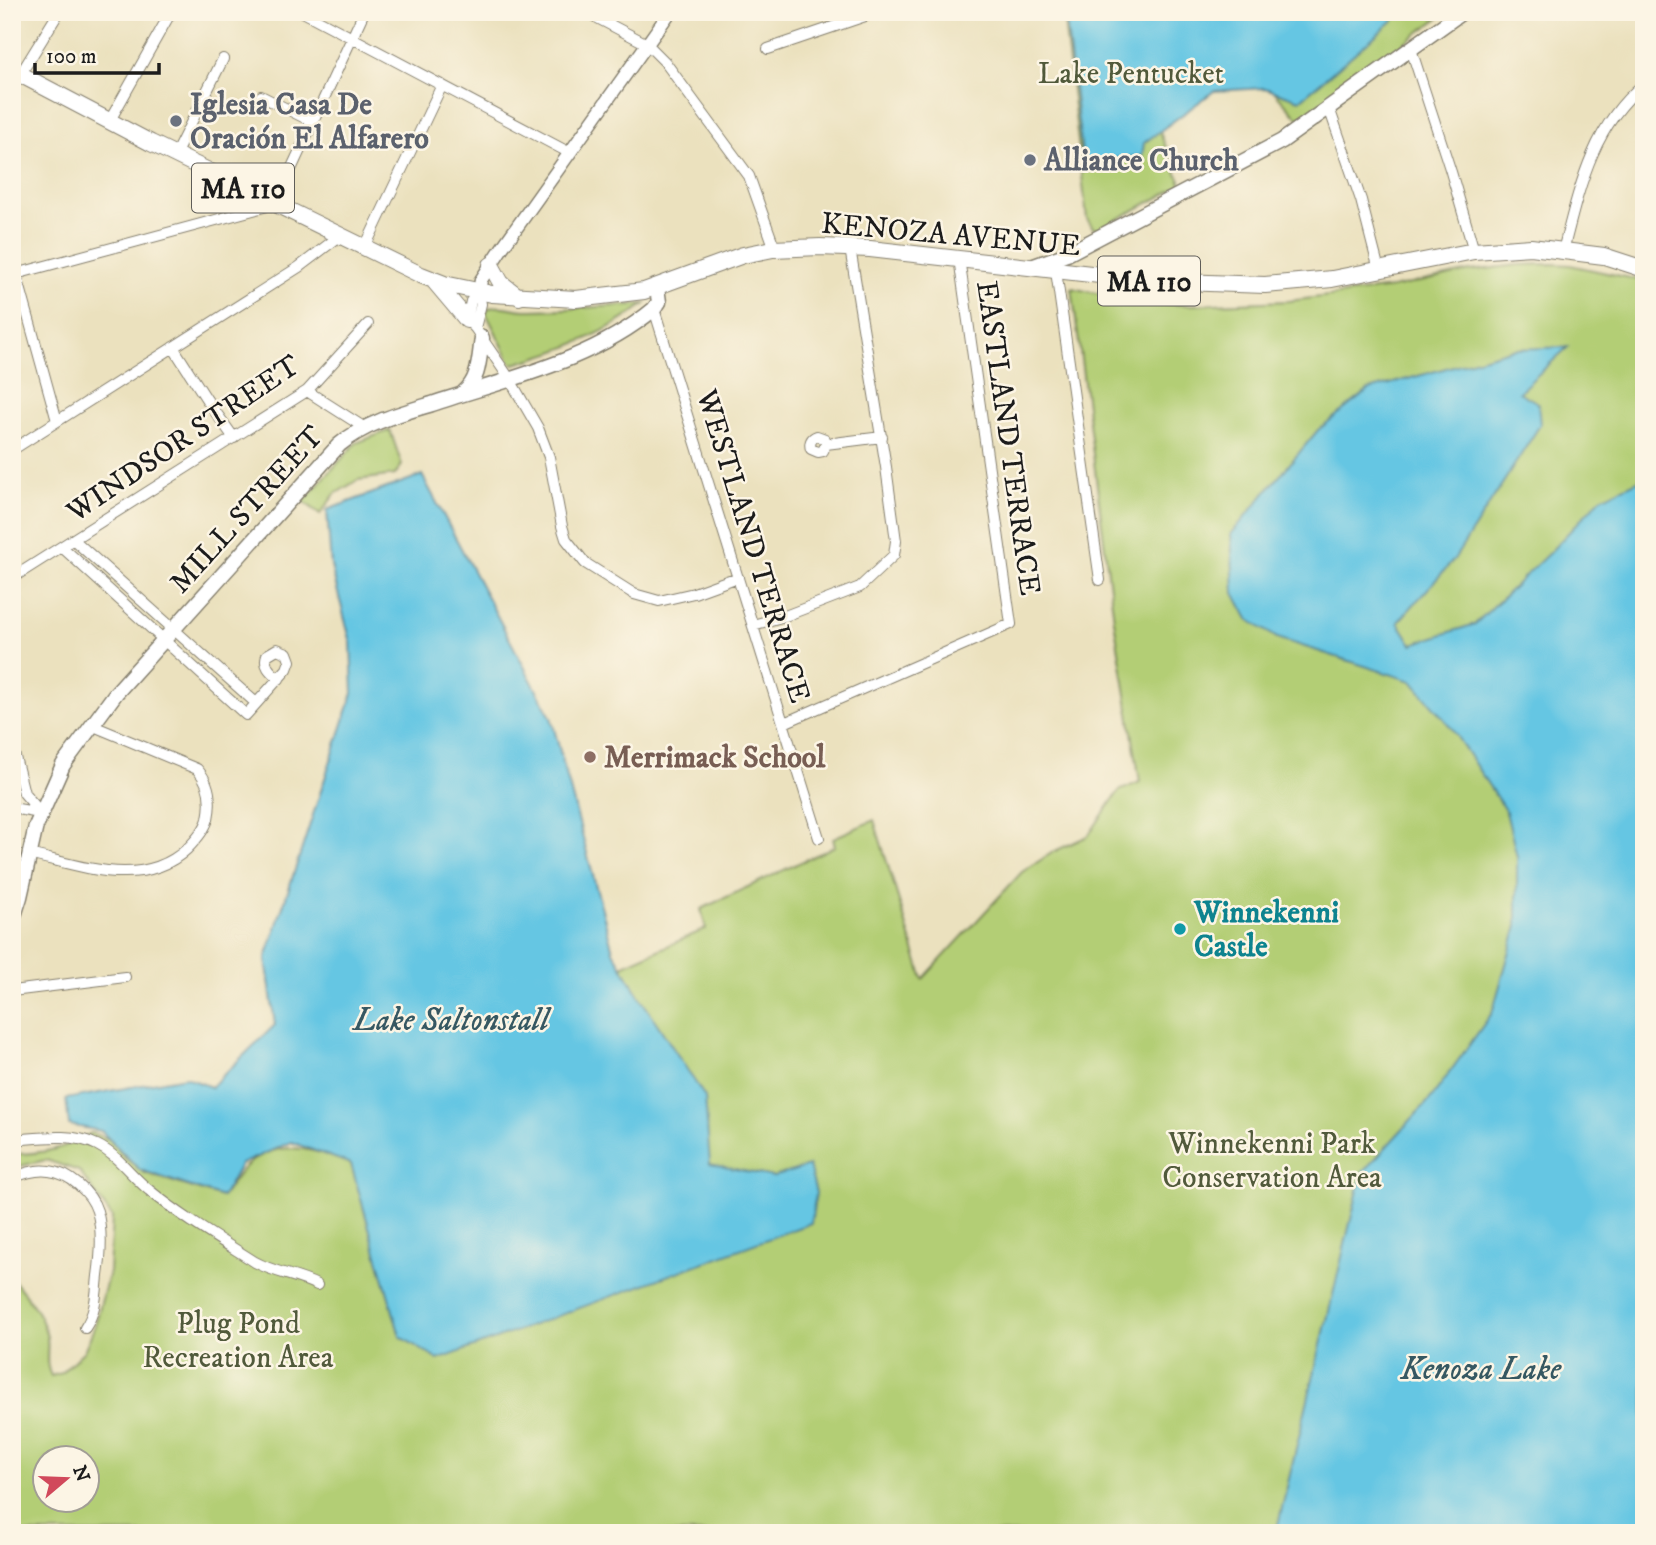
<svg xmlns="http://www.w3.org/2000/svg" width="1656" height="1545" font-family="'IM FELL DW Pica',serif">
	<style>
		.green { fill: #b3ce74; stroke: #687548; stroke-width: 2; fill-rule: evenodd }
		.water { fill: #65c6e3; stroke: #407180; stroke-width: 2 }
		.lines { fill: none; stroke-linecap: round; stroke-linejoin: round }
		.minor-casing { stroke: #847e6d; stroke-width: 12 }
		.tertiary-casing { stroke: #847e6d; stroke-width: 15 }
		.secondary-casing { stroke: #847e6d; stroke-width: 17 }
		.primary-casing { stroke: #847e6d; stroke-width: 18 }
		.minor { stroke: #fff; stroke-width: 10 }
		.tertiary { stroke: #fff; stroke-width: 12 }
		.secondary { stroke: #fff; stroke-width: 14 }
		.primary { stroke: #fff; stroke-width: 16 }
		.worship-dot { fill: #6b7280; stroke: #fcf5e5; stroke-width: 2.5 }
		.education-dot { fill: #8d6e63; stroke: #fcf5e5; stroke-width: 2.5 }
		.culture-dot { fill: #0f9aa8; stroke: #fcf5e5; stroke-width: 2.5 }
		.labels { text-anchor: middle; stroke-width: 5; stroke-linejoin: round; paint-order: stroke }
		.shield { fill: #fcf5e5; stroke: #5f5d58; stroke-width: 2 }
		.shield-label { font-size: 28px; font-weight: bold; fill: #1c1c1c }
		.park-label { font-size: 30px; fill: #515a3b; stroke: #fcf5e5 }
		.worship-label { font-size: 30px; font-weight: bold; fill: #5b616d; stroke: #fcf5e5; text-anchor: start }
		.street-label { font-size: 30px; fill: #1c1c1c; stroke: #fcf5e5 }
		.education-label { font-size: 30px; font-weight: bold; fill: #785e54; stroke: #fcf5e5; text-anchor: start }
		.culture-label { font-size: 30px; font-weight: bold; fill: #0d838f; stroke: #fcf5e5; text-anchor: start }
		.water-label { font-size: 32px; font-style: italic; fill: #365862; stroke: #fcf5e5 }
	</style>
	<rect width="100%" height="100%" fill="#fcf5e5"/>
	<filter id="ink" filterUnits="userSpaceOnUse"><feTurbulence type="fractalNoise" baseFrequency=".0143" numOctaves="2"/><feDisplacementMap in="SourceGraphic" scale="14" xChannelSelector="R" yChannelSelector="G"/><feConvolveMatrix kernelMatrix="1 2 1 2 8 2 1 2 1" color-interpolation-filters="sRGB"/></filter>
	<filter id="wash" filterUnits="userSpaceOnUse"><feTurbulence type="fractalNoise" baseFrequency=".00686" numOctaves="4" result="noise"/><feDisplacementMap in="SourceGraphic" scale="28" xChannelSelector="R" yChannelSelector="G"/><feGaussianBlur stdDeviation="1.57" result="paint"/><feColorMatrix in="noise" values="0 0 0 0 0 0 0 0 0 0 0 0 0 0 0 0 0 1.4 0 .05"/><feComposite in="paint" operator="in"/></filter>
	<g filter="url(#wash)">
		<rect width="100%" height="100%" fill="#ebe1be"/>
		<path class="green" d="M1063,12H1447L1299,119L1266,82L1211,88L1158,128L1182,185L1101,228H1093L1087,219Z
			M1552,264L1570,265L1644,281V1533H12V1278C27,1297 42,1313 47,1337C49,1351 44,1362 51,1376L61,1373L84,1351L95,1326L109,1272L112,1217L79,1171L46,1160L12,1168V1154C42,1154 66,1149 91,1133L109,1139L126,1159L145,1173L222,1197C230,1187 237,1174 246,1166C278,1137 315,1149 351,1164L399,1332L409,1341L768,1184L701,1169L615,969L706,929L701,909L835,846L833,838L874,820L923,979L1022,872L1055,851L1088,836L1119,791L1140,782L1114,620L1072,288L1143,303L1188,305L1289,301L1392,288L1470,271L1518,265ZM46,1458H88V1500H46Z
			M645,304C607,334 561,351 514,364L511,363L486,313L488,309C499,303 513,310 525,310C565,310 605,306 645,304Z
			M390,430L402,465L395,475L358,480L335,494L320,514L303,501L356,443Z"/>
		<path class="water" d="M1065,12H1403L1300,100L1265,88L1214,91L1144,143L1142,156L1083,162Z
			M1568,347L1519,392L1538,403L1540,425L1453,561L1398,622L1412,644L1475,624L1551,551L1601,498L1638,481L1644,476V1533H1276L1362,1173L1432,1097L1492,1013L1517,926V857L1506,812L1450,726L1412,681L1277,638L1248,619L1234,593L1231,534L1318,430L1369,390L1513,349Z
			M422,475L551,717L613,951L641,999L705,1097L710,1164L773,1177L809,1166L816,1193L811,1223L438,1360L400,1336L351,1164L291,1142L241,1164L222,1197L140,1170L101,1131L69,1125L66,1099L185,1077L211,1087L275,1025L266,958L353,693L351,643L331,566L327,510Z"/>
	</g>
	<g filter="url(#ink)">
		<g class="lines">
			<defs>
				<path id="minor" d="M303,12L570,153
					M586,12L647,44L665,62L749,176L775,249
					M768,49L877,12
					M1411,49L1451,172L1474,251
					M20,75L59,12
					M261,96L313,122
					M1329,108L1361,200L1379,270
					M109,122L171,12
					M175,155L223,59
					M365,247L442,85
					M1563,251C1579,189 1592,126 1644,84
					M12,258L57,421
					M1056,271L1100,580
					M12,275L275,204L364,12
					M479,292L471,301L467,320L475,328L509,378L538,428L549,457L562,526L566,539L585,563L634,594L659,601L694,593L738,577
					M654,309L819,838
					M475,328L481,304L479,292
					M173,347L207,400L234,438
					M307,391L365,428
					M826,444L823,451L818,452L811,449C809,443 811,438 817,436L825,439L826,444L882,437
					M12,450L299,267L341,235
					M74,540L256,703
					M62,547L246,715L287,669L290,661L287,653L277,649L267,655C263,666 271,672 279,679
					M12,578L307,391L368,324
					M753,625L785,616L860,587L894,555L896,541L886,467L850,248
					M784,723L1011,624L959,258
					M12,745L24,793L41,813
					M12,808L40,813
					M28,854C80,865 142,891 187,849C195,841 205,830 208,819C212,800 210,783 197,769L91,725
					M12,991L125,977
					M12,1140C40,1138 71,1132 97,1145C118,1155 131,1176 149,1190C182,1217 219,1239 255,1262C275,1273 297,1275 317,1285
					M12,1178C24,1173 37,1169 49,1171C69,1173 91,1192 97,1211C103,1231 101,1255 98,1276C96,1295 96,1312 85,1328"/>
				<path id="tertiary" d="M479,292L481,280L502,248L670,12"/>
				<path id="secondary" d="M1031,267L1067,254L1282,141L1462,12
					M463,393C480,379 479,358 482,338
					M12,922L20,897L36,826L63,765L116,693L339,445C365,423 399,414 432,404C507,379 592,361 654,309L659,302L657,288"/>
				<path id="primary" d="M12,70L151,143L421,275L444,284L492,294L576,299L644,291L743,255L773,249L820,247L870,249L1153,281L1265,285L1332,279L1474,251L1531,247L1604,256L1644,269
					M491,265L501,283L519,297
					M435,282L467,320"/>
			</defs>
			<use href="#minor" class="minor-casing"/>
			<use href="#tertiary" class="tertiary-casing"/>
			<use href="#secondary" class="secondary-casing"/>
			<use href="#primary" class="primary-casing"/>
			<use href="#minor" class="minor"/>
			<use href="#tertiary" class="tertiary"/>
			<use href="#secondary" class="secondary"/>
			<use href="#primary" class="primary"/>
		</g>
	</g>
	<g class="worship-dot">
		<circle cx="176" cy="121" r="7"/>
		<circle cx="1030" cy="160" r="7"/>
	</g>
	<circle class="education-dot" cx="590" cy="757" r="7"/>
	<circle class="culture-dot" cx="1180" cy="929" r="7"/>
	<g class="labels">
		<g class="shield">
			<rect x="192" y="163.5" width="102" height="49" rx="5"/>
			<rect x="1098" y="256.5" width="102" height="49" rx="5"/>
		</g>
		<g class="shield-label">
			<text x="243" y="198">MA 110</text>
			<text x="1149" y="291">MA 110</text>
		</g>
		<g class="park-label">
			<text x="1131" y="83">Lake Pentucket</text>
			<text x="1272" y="1153">Winnekenni Park<tspan x="1272" dy="34">Conservation Area</tspan></text>
			<text x="238" y="1333">Plug Pond<tspan x="238" dy="34">Recreation Area</tspan></text>
		</g>
		<g class="worship-label">
			<text x="190" y="114">Iglesia Casa De<tspan x="190" dy="34">Oración El Alfarero</tspan></text>
			<text x="1044" y="170">Alliance Church</text>
		</g>
		<g class="street-label">
			<text transform="translate(951 234) rotate(5)" y="10">KENOZA AVENUE</text>
			<text transform="translate(183 438) rotate(-34)" y="10">WINDSOR STREET</text>
			<text transform="translate(1009 438) rotate(82)" y="10">EASTLAND TERRACE</text>
			<text transform="translate(246 509) rotate(-48)" y="10">MILL STREET</text>
			<text transform="translate(754 546) rotate(73)" y="10">WESTLAND TERRACE</text>
		</g>
		<g class="education-label">
			<text x="604" y="767">Merrimack School</text>
		</g>
		<g class="culture-label">
			<text x="1194" y="922">Winnekenni<tspan x="1194" dy="34">Castle</tspan></text>
		</g>
		<g class="water-label">
			<text x="451" y="1030">Lake Saltonstall</text>
			<text x="1481" y="1379">Kenoza Lake</text>
		</g>
	</g>
	<rect width="1656" height="1545" fill="none" stroke="#fcf5e5" stroke-width="42"/>
	<g transform="translate(66 1479) rotate(71)"><circle r="33" fill="#fcf5e5" stroke="#a29e95" stroke-width="2"/>
	<path d="M0-5L12 26L0 18L-12 26Z" fill="#d1495b"/>
	<text y="-10" font-size="19" font-weight="bold" text-anchor="middle" fill="#1c1c1c">N</text>
	</g>
	<path d="M35 63v10h124v-10" fill="none" stroke="#1c1c1c" stroke-width="3.5"/>
	<text x="46" y="63" font-size="21" fill="#1c1c1c" stroke="#fcf5e5" stroke-width="5" paint-order="stroke">100 m</text>
</svg>
